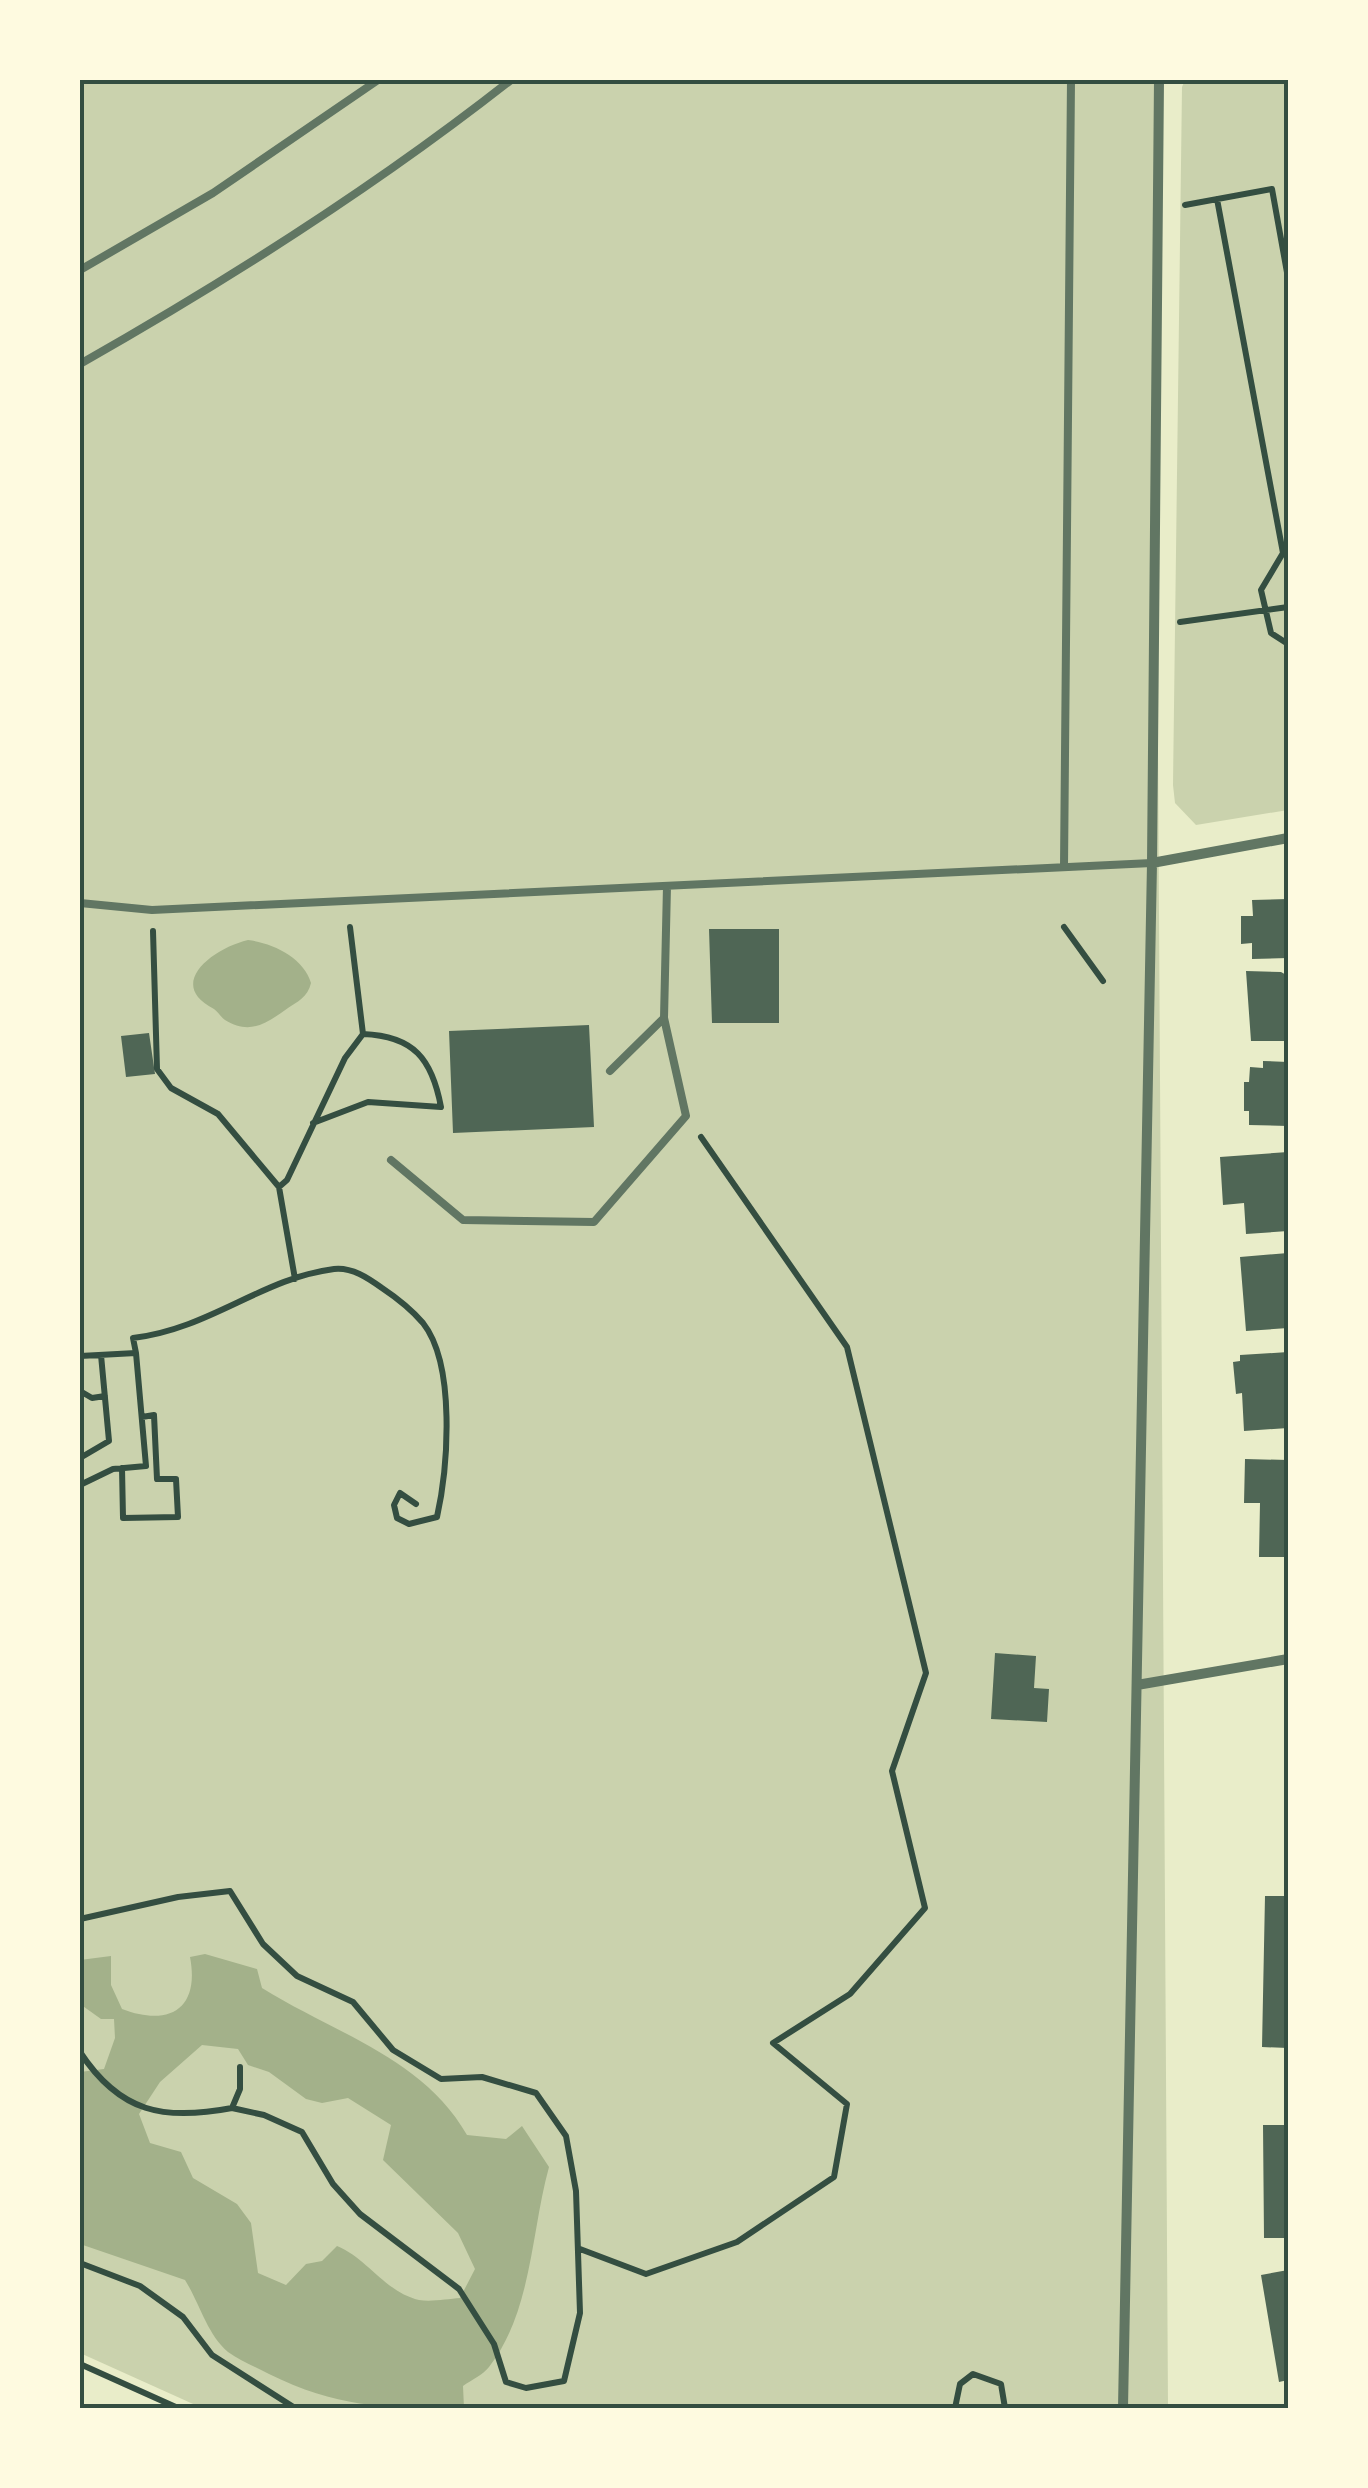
<svg xmlns="http://www.w3.org/2000/svg" width="1368" height="2488" font-family="'Golos Text',sans-serif">
	<style>
		.green { fill: #cad2ad }
		.water { fill: #a3b18a; fill-rule: evenodd }
		.building { fill: #4f6655 }
		.lines { fill: none; stroke-linecap: round; stroke-linejoin: round }
		.path { stroke: #344e41; stroke-width: 6 }
		.service { stroke: #617663; stroke-width: 8 }
		.minor { stroke: #617663; stroke-width: 10 }
		.neatline { fill: none; stroke: #344e41; stroke-width: 4 }
	</style>
	<rect width="100%" height="100%" fill="#e9edc9"/>
	<path class="green" d="M80,80H1154L1168,2408H202L80,2353Z
		M1185,80H1288V810L1196,825L1175,803L1173,785L1182,87Z"/>
	<path class="water" d="M248,940C273,943 304,958 311,983C308,997 297,1002 288,1008C268,1022 251,1036 225,1020C221,1017 218,1012 214,1009C166,985 211,949 248,940Z
		M205,1954L257,1969L262,1988C336,2034 423,2058 467,2135L506,2139L522,2126L549,2167C531,2232 532,2312 489,2367C483,2375 471,2380 463,2386L464,2408C388,2408 340,2409 269,2374C256,2367 240,2361 228,2352C207,2334 200,2304 185,2280L80,2244V2072L104,2069L115,2038L114,2019H101L80,2004V1960L111,1956V1985L122,2009C169,2027 200,2009 190,1957ZM202,2045L238,2049L248,2065L269,2072L306,2099L322,2103L348,2098L391,2125L383,2160L458,2233L475,2269L460,2298C448,2299 431,2302 419,2300C385,2292 367,2258 337,2246L322,2261L306,2264L286,2285L258,2273L251,2223L237,2204L193,2178L181,2152L150,2143L139,2114L160,2082Z"/>
	<path class="building" d="M1288,899V958L1252,959V943L1241,944V916H1253L1252,900Z
		M709,929H779V1023H712Z
		M1246,971L1281,972L1288,976V1041H1251Z
		M589,1025L594,1127L453,1133L449,1031Z
		M149,1033L155,1074L126,1077L121,1036Z
		M1263,1061L1288,1062V1126L1249,1125V1111H1244V1082H1249L1250,1067L1263,1068Z
		M1288,1152V1231L1246,1234L1244,1203L1223,1205L1220,1157Z
		M1288,1253V1328L1246,1331L1240,1257Z
		M1288,1352V1428L1244,1431L1242,1393L1236,1394L1233,1362L1240,1361V1355Z
		M1245,1459L1288,1460V1557H1259L1260,1503H1244Z
		M995,1653L1036,1656L1034,1688L1049,1689L1047,1722L991,1719Z
		M1265,1896H1288V2048L1262,2047Z
		M1263,2125H1288V2238H1264Z
		M1288,2270V2380L1279,2382L1261,2275Z"/>
	<g class="lines">
		<path class="path" d="M1217,199L1283,553
			M1185,205L1272,189L1288,278
			M1288,552L1283,553L1261,590L1271,633L1288,644
			M1180,622L1288,607
			M1064,927L1103,981
			M153,931L157,1069L171,1088L218,1114L279,1187L295,1279
			M313,1123L368,1102L441,1107C432,1059 414,1036 363,1034
			M279,1187L287,1180L345,1058L363,1034L350,927
			M136,1353L133,1338C210,1329 262,1278 334,1269C352,1267 368,1278 382,1288C397,1298 411,1309 423,1323C456,1365 448,1467 437,1517L409,1524L397,1518L394,1505L400,1493L416,1504
			M80,1356L136,1353L146,1466L113,1469L80,1485
			M80,1391L92,1398L105,1396
			M80,1458L109,1441L101,1355
			M122,1468L123,1518L178,1517L176,1479H157L154,1415L142,1417
			M80,1919L178,1897L230,1891L263,1944L297,1976L353,2002L393,2050L441,2079L482,2077L536,2093L566,2136L576,2191L580,2313L564,2381L526,2388L506,2382L494,2344L459,2289L360,2214L333,2184L302,2132L264,2115L232,2108
			M80,2052C120,2113 164,2121 232,2108L240,2089V2067
			M580,2249L646,2274L737,2242L834,2177L847,2104L773,2043L850,1994L925,1908L892,1771L926,1673L847,1347L701,1137
			M80,2263L140,2286L183,2317L212,2355L295,2408
			M80,2364L178,2408
			M955,2408L960,2384L973,2374L1001,2384L1005,2408"/>
		<path class="service" d="M80,270L213,193L378,80
			M80,364C230,279 375,187 511,80
			M1064,867L1071,80
			M80,903L152,910L1152,863
			M610,1071L664,1018L667,886
			M391,1160L463,1220L594,1222L686,1116L664,1018"/>
		<path class="minor" d="M1152,863L1288,838
			M1137,1685L1288,1659
			M1123,2408L1152,863L1159,80"/>
	</g>
	<rect width="1368" height="2488" fill="none" stroke="#fefae0" stroke-width="165"/>
	<rect x="82" y="82" width="1204" height="2324" class="neatline"/>
</svg>
